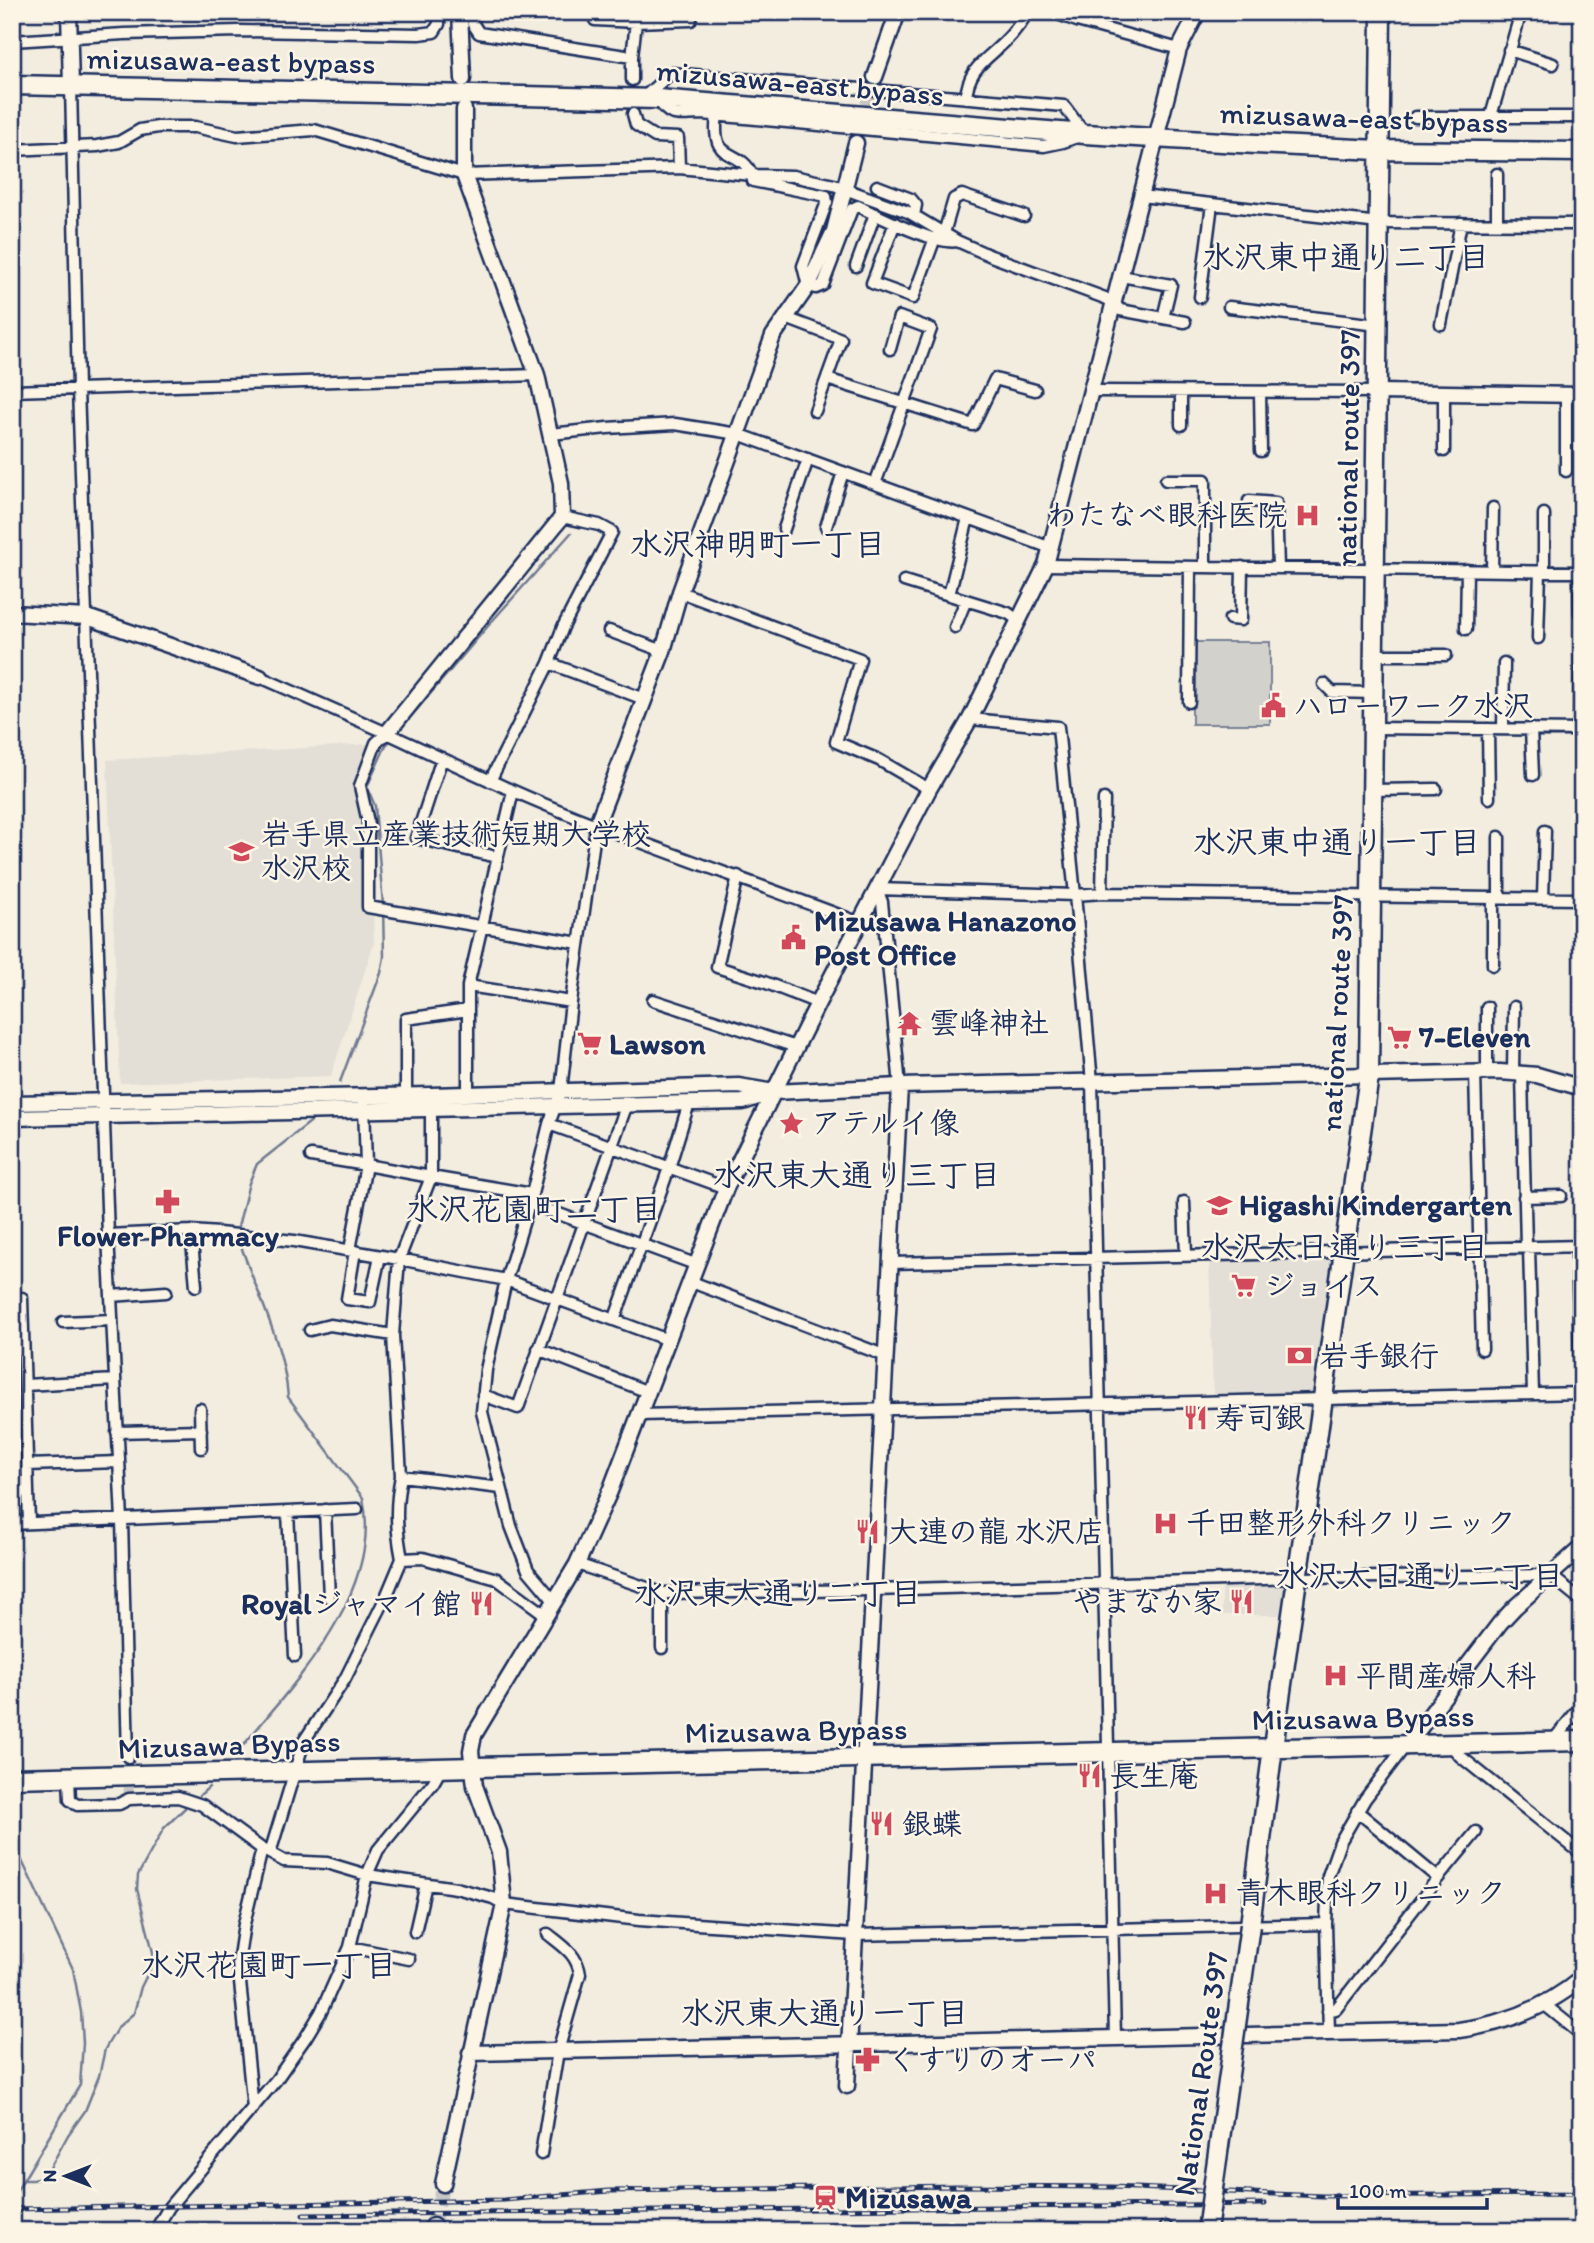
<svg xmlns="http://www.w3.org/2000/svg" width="1594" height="2243" font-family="Itim,'Klee One',sans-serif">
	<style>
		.built { fill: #e3dfd6 }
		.green { fill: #d3d1cc; stroke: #778095; stroke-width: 2 }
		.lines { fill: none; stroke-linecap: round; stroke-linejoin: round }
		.stream { stroke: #707a91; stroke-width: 2.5 }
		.street-tunnel { stroke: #c8c7c6; stroke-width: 10; stroke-dasharray: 10 5; stroke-linecap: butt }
		.secondary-tunnel { stroke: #c8c7c6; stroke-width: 14; stroke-dasharray: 14 7; stroke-linecap: butt }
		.street-casing { stroke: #1b2f5e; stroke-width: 15 }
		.secondary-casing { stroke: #1b2f5e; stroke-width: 19 }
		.highway-casing { stroke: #1b2f5e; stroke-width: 23 }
		.street { stroke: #fcf5e5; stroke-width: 10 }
		.secondary { stroke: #fcf5e5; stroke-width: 14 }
		.highway { stroke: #fcf5e5; stroke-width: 18 }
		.rail-casing { stroke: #1b2f5e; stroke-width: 5 }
		.rail { stroke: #fcf5e5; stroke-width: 2.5; stroke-dasharray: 8; stroke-linecap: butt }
		.highway-bridge-casing { stroke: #1b2f5e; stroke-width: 23; stroke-linecap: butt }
		.highway-bridge { stroke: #fcf5e5; stroke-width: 18 }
		.labels { text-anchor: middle; stroke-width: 5; stroke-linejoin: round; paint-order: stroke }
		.street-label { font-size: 30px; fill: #1b2f5e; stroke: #fcf5e5 }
		.poi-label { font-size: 30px; font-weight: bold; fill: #1b2f5e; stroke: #fcf5e5; text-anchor: start }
		.neighbourhood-label { font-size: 32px; font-weight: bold; fill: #1b2f5e; stroke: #fcf5e5 }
	</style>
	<rect width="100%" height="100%" fill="#f3ede0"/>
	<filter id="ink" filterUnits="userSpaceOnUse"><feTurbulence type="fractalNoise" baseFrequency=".0143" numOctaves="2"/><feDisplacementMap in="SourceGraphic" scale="14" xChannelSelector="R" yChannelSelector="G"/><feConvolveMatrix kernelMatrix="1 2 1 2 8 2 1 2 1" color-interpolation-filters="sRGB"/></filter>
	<g filter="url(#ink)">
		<path class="built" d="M369,744L374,943L331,1076L120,1083L107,760Z
			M1336,1257L1316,1393L1213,1395L1209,1260Z
			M1291,1582L1284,1615H1222V1583Z"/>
		<path class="green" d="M1192,642H1270V724H1192Z"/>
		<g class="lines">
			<path class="stream" d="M397,733L494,619L571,533
				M340,1082L381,973L384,957L383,905L375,806L367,787L386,745L393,738
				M238,1227L249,1183L257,1164L314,1119
				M233,1758C288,1689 384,1595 363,1498L288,1397C284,1344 257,1294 240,1243
				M200,1795L209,1787
				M12,1832L14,1844L73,1969L81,2012L83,2043L80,2085L12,2199
				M23,2180H33L45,2177L68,2135L85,2111L99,2076L105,2049L109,2042L118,2027L134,2013L141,1987L150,1969L153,1952L137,1889L138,1875L164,1828L185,1808"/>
			<path class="street-tunnel" d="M128,1757L129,1799"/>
			<path class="secondary-tunnel" d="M861,125L875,78
				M433,2226L443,2184"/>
			<defs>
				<path id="street" d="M474,12L473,24L479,33L632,57
					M594,12L595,20L636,22L691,20L690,12
					M1052,12L1077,21L1179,49
					M12,41L124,34L239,31L419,34L434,32L439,24V12
					M1509,50L1553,64
					M632,80V57L636,22
					M71,86L78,389L108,1235L122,1520L128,1757
					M643,98L671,73L1064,106L1085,134L1063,142L1044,146L702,114C680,114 669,120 658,99
					M966,98C968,65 991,58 1011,35C1017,28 1023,20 1028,12
					M633,114L636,125L655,137L678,138L679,168
					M717,115C710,166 740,146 752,175L793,176L834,185L908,212L957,241L991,256L1105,298L1114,303L1120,310L1185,322
					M1491,116L1521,12
					M1415,117H1582
					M12,150L97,146L119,142L140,130L158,127H195L237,136L314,130L464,175L679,168L752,175L753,181L826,196L827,202L803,266L808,286L816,288L823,285L852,209L858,206C878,216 938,246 957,241
					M1497,174V223
					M877,186L911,199L916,205L914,215
					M1141,196L1379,223L1582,224
					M895,223L872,283L913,298L935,238
					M944,233L954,199L962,195L1024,216
					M856,266L875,214
					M1121,276L1171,285L1163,318
					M1200,297L1212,204
					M1229,307L1378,325
					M786,318L841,339L815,411
					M1441,324L1461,223
					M827,379L973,425L995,379L1035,390
					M12,391L537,375
					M1093,391L1377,392
					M1181,392V425
					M1260,392L1261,451
					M1444,393V451
					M1566,395V471
					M551,434L607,428L675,424L738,434L1051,548
					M1166,480H1205V567
					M875,484L931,329L899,317L890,349
					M1249,501L1276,503L1278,568
					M826,527L843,472
					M784,529L808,459
					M1046,565L1582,572
					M1492,571L1493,508
					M1544,571V514
					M1579,572L1580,613
					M904,581L1008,613L1018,620
					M680,592L860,659L836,742L879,760L929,789
					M949,595L968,518
					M1230,619L1241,620L1242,567
					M955,627L966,600
					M1466,629L1467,570
					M609,631L663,651
					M1538,638L1540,571
					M1374,655H1446
					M549,663L644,699
					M260,677L387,733L376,743L360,786L368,822V907L579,943
					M1324,684L1332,692L1374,693
					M1189,702L1190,567
					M1373,728L1582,730
					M1488,729L1489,798
					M1503,729L1504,663
					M1531,729L1533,775
					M1579,730L1581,655
					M387,733C456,765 525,798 596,825C683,859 772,889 860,923
					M442,758L416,838L497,857
					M490,781L549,663L563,627L612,532L599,525L562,517
					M1373,790L1436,789
					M1499,837V898
					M738,876L717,967L764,982L818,1003
					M1102,893L1104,799
					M1493,898V965
					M1543,898L1545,831
					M468,986L571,1002
					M653,1000L796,1047
					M1475,1073L1482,1349
					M1487,1073V1007
					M1513,1073L1514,1007
					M1522,1074L1526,1247
					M900,1086L882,902L877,889L1075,895L1058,727L970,719
					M468,1094V986L513,791
					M406,1096V1019L468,1010
					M431,1105V1177L532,1194
					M549,1124L726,1188
					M311,1156L366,1165L364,1104
					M1524,1197L1561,1196
					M1184,1202L1186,1255
					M529,1203L695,1264
					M191,1231L196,1286
					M108,1235L191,1231L219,1233L294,1241L399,1259L506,1280L668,1340
					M1577,1246L1581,1393
					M1529,1247L1533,1394
					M350,1250L366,1165L431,1177L399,1259L393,1335L401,1476
					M355,1251L347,1299L370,1302L380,1256
					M891,1263L1582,1246
					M689,1281L886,1356
					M111,1296L166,1292
					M22,1298L29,1523
					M615,1318L669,1168L689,1103
					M63,1322L112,1320
					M310,1330L330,1325L393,1335
					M538,1349L648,1392
					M25,1385L115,1380
					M483,1395L518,1408L627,1104
					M200,1409L201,1448
					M639,1415L1582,1393
					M117,1432L201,1430
					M27,1465L119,1462
					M325,1510L329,1597
					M288,1512L295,1656
					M12,1524L357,1509
					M402,1559C396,1528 395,1507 401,1476L501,1488
					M577,1564L662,1593L873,1590L1299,1578L1550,1575L1582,1601
					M555,1602L528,1570L511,1526L482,1412L486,1370L506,1280L532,1194L549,1124L561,1091L571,1002L596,826
					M662,1648V1593
					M1552,1742L1582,1705
					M1450,1744L1460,1756L1582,1854
					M69,1778L70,1800L77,1805L119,1804L129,1799L178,1797L202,1805L262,1849L284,1861L327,1863L367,1875L456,1888L493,1898L504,1904L639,1920L854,1935L1326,1924
					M270,1853L304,1741L345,1679L386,1597L402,1559L423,1558L497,1579L546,1615
					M1438,1878L1476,1832
					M415,1932L426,1884
					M350,1947L409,1959
					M1545,2005L1582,2035
					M1328,2011L1336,2009L1438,1878L1357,1811
					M1329,2032L1326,1924L1328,1876L1340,1842L1365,1799L1406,1745
					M1115,2037L1092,1082L1075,895L1102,893L1582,899
					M253,2108L238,1963L244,1924L262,1849
					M541,2154L558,2051L580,1974C577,1954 563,1946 548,1934
					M155,2231L169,2207L276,2080L306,2037L321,2012L350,1947L367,1875L378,1850L433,1783L442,1767
					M1165,2231L1166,2227"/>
				<path id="secondary" d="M69,12L71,86
					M460,12L463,79
					M875,77L898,12
					M1377,392L1582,395
					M12,613L87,617L260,677
					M387,733L562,517L561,483L537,375L464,175V109
					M596,826L663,651L680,592L773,336L808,286L834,231L856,143
					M12,1103L431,1095L739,1086L774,1092L900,1086L1500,1072L1537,1075L1582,1088
					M12,1118L743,1102L773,1092
					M1407,1745L1500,1623L1515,1607L1582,1547
					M470,2053L1459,2030C1505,2024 1546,2008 1582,1978
					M847,2086L900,1086
					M443,2184L504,1904L499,1852L475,1786L471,1751L474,1735L577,1564L610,1491L726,1188L818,1003L929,789L970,719L1046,565L1179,49L1198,12
					M431,2231L433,2226"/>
				<path id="highway" d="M12,85L658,99L1085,134L1256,144L1378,150L1582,152
					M12,1778L1582,1741
					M1250,1925L1273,1747L1369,1076L1381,12"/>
			</defs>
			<use href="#street" class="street-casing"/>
			<use href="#secondary" class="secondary-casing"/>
			<use href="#highway" class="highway-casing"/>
			<use href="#street" class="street"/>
			<use href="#secondary" class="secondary"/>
			<use href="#highway" class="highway"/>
			<defs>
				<path id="rail" d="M12,2209L504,2200L609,2191L957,2186L1112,2187L1323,2196L1582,2194
					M303,2215L1265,2204"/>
			</defs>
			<use href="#rail" class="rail-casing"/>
			<use href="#rail" class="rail"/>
			<defs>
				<path id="highway-bridge" d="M1207,2231L1250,1925"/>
			</defs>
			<use href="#highway-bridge" class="highway-bridge-casing"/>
			<use href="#highway-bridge" class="highway-bridge"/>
		</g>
	</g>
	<defs>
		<symbol id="hospital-bare" viewBox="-9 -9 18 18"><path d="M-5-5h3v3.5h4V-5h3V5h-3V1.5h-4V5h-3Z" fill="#d1495b" stroke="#fcf5e5" stroke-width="2.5" paint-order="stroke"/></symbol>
		<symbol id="civic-bare" viewBox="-9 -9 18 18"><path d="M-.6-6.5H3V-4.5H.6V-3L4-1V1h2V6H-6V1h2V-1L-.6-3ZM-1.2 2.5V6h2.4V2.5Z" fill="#d1495b" stroke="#fcf5e5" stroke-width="2.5" paint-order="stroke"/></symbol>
		<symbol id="university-bare" viewBox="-9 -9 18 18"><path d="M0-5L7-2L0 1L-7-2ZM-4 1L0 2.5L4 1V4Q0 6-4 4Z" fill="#d1495b" stroke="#fcf5e5" stroke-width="2.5" paint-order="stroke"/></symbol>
		<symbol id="temple-bare" viewBox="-9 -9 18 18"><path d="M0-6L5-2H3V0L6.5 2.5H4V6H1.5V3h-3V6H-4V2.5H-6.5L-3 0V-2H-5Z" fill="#d1495b" stroke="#fcf5e5" stroke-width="2.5" paint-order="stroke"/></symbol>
		<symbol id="supermarket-bare" viewBox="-9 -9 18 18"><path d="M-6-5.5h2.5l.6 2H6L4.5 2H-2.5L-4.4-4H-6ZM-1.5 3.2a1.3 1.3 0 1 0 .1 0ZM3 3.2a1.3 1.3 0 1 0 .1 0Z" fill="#d1495b" stroke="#fcf5e5" stroke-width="2.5" paint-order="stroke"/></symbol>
		<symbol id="sight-bare" viewBox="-9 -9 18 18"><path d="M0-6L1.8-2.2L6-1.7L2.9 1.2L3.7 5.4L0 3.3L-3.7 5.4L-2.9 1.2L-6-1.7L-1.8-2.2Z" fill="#d1495b" stroke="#fcf5e5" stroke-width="2.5" paint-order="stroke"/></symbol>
		<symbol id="pharmacy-bare" viewBox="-9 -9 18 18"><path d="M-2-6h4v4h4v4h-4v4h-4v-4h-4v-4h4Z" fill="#d1495b" stroke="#fcf5e5" stroke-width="2.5" paint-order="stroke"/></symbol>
		<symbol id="school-bare" viewBox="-9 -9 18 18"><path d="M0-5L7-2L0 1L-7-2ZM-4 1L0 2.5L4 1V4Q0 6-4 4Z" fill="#d1495b" stroke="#fcf5e5" stroke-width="2.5" paint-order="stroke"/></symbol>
		<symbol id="bank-bare" viewBox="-9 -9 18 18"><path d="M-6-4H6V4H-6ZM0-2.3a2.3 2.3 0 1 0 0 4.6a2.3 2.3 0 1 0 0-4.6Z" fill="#d1495b" stroke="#fcf5e5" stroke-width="2.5" paint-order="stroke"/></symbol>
		<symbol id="restaurant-bare" viewBox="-9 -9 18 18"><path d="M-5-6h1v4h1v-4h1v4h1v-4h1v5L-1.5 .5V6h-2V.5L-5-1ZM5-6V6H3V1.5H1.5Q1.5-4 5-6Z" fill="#d1495b" stroke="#fcf5e5" stroke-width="2.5" paint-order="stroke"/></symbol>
		<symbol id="station-bare" viewBox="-9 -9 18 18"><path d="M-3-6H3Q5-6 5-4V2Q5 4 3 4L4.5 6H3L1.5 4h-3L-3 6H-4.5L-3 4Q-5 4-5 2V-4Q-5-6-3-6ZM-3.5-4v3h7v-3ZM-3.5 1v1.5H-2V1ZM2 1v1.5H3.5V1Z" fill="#d1495b" stroke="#fcf5e5" stroke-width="2.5" paint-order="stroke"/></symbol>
	</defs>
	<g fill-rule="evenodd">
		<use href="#hospital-bare" x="1290" y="498" width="35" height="35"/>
		<use href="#civic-bare" x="1256" y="688" width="35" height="35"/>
		<use href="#university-bare" x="224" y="834" width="35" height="35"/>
		<use href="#civic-bare" x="776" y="920" width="35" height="35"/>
		<use href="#temple-bare" x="892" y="1006" width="35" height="35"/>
		<use href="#supermarket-bare" x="1382" y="1020" width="35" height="35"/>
		<use href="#supermarket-bare" x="572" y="1026" width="35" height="35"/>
		<use href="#sight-bare" x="774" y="1106" width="35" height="35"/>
		<use href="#pharmacy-bare" x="150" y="1184" width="35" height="35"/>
		<use href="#school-bare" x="1202" y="1188" width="35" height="35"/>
		<use href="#supermarket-bare" x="1226" y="1268" width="35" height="35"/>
		<use href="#bank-bare" x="1282" y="1338" width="35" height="35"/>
		<use href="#restaurant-bare" x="1178" y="1400" width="35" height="35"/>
		<use href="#hospital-bare" x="1148" y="1506" width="35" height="35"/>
		<use href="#restaurant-bare" x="850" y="1514" width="35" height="35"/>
		<use href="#restaurant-bare" x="1224" y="1584" width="35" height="35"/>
		<use href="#restaurant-bare" x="464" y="1586" width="35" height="35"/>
		<use href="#hospital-bare" x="1318" y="1658" width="35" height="35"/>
		<use href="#restaurant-bare" x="1072" y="1758" width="35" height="35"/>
		<use href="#restaurant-bare" x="864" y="1806" width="35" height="35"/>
		<use href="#hospital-bare" x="1198" y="1876" width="35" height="35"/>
		<use href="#pharmacy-bare" x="850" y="2042" width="35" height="35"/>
		<use href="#station-bare" x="808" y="2180" width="35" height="35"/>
	</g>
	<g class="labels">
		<g class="street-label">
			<text transform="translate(231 61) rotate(1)" y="10">mizusawa-east bypass</text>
			<text transform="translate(800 83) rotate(5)" y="10">mizusawa-east bypass</text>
			<text transform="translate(1364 118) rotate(2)" y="10">mizusawa-east bypass</text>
			<text transform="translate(1348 448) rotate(-89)" y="10">national route 397</text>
			<text transform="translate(1337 1013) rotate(-87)" y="10">national route 397</text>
			<text transform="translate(1363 1718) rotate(-1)" y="10">Mizusawa Bypass</text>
			<text transform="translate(796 1731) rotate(-1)" y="10">Mizusawa Bypass</text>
			<text transform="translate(229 1745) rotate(-2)" y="10">Mizusawa Bypass</text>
			<text transform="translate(1201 2074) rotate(-82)" y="10">National Route 397</text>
		</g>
		<g class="poi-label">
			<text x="1287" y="525" text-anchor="end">わたなべ眼科医院</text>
			<text x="1293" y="716">ハローワーク水沢</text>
			<text x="261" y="844">岩手県立産業技術短期大学校<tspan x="261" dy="34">水沢校</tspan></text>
			<text x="814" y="931">Mizusawa Hanazono<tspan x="814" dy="34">Post Office</tspan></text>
			<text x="929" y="1033">雲峰神社</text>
			<text x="1419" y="1047">7-Eleven</text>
			<text x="609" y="1054">Lawson</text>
			<text x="811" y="1133">アテルイ像</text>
			<text x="1239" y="1215">Higashi Kindergarten</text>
			<text x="168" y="1246" text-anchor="middle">Flower Pharmacy</text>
			<text x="1264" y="1296">ジョイス</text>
			<text x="1319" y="1366">岩手銀行</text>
			<text x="1215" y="1428">寿司銀</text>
			<text x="1186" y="1533">千田整形外科クリニック</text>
			<text x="888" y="1542">大連の龍 水沢店</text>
			<text x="1222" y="1612" text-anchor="end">やまなか家</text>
			<text x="461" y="1614" text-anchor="end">Royalジャマイ館</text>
			<text x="1356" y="1686">平間産婦人科</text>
			<text x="1109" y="1786">長生庵</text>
			<text x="902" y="1834">銀蝶</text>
			<text x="1236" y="1903">青木眼科クリニック</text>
			<text x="887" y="2070">くすりのオーパ</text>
			<text x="845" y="2208">Mizusawa</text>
		</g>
		<g class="neighbourhood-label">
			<text x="1346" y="268">水沢東中通り二丁目</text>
			<text x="758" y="555">水沢神明町一丁目</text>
			<text x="1337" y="853">水沢東中通り一丁目</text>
			<text x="857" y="1186">水沢東大通り三丁目</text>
			<text x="534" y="1220">水沢花園町二丁目</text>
			<text x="1345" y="1258">水沢太日通り三丁目</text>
			<text x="1420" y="1587">水沢太日通り二丁目</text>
			<text x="778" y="1604">水沢東大通り二丁目</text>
			<text x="269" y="1976">水沢花園町一丁目</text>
			<text x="825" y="2024">水沢東大通り一丁目</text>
		</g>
	</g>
	<rect width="1594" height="2243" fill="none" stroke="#fcf5e5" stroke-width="42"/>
	<rect x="21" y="21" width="1552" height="2201" fill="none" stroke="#1b2f5e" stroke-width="2.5" filter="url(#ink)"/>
	<g transform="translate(66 2176) rotate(270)" stroke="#fcf5e5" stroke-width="5" paint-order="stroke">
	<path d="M0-5L12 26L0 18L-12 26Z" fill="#1b2f5e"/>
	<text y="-10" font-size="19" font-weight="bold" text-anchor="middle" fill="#1b2f5e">N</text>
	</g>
	<path d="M1338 2198v10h149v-10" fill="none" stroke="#1b2f5e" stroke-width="3.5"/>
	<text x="1349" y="2198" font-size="21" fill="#1b2f5e" stroke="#fcf5e5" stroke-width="5" paint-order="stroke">100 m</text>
</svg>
